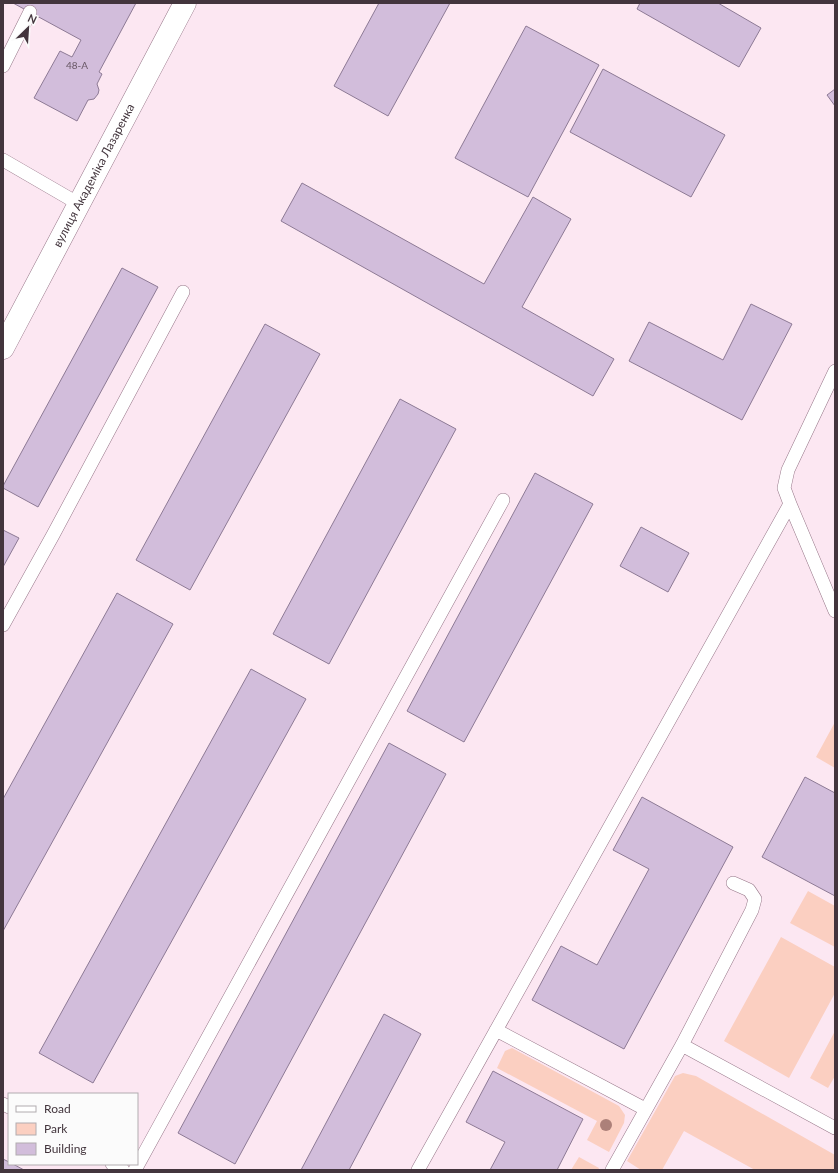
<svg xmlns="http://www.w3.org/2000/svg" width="838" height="1173" font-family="Lato,sans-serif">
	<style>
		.green { fill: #fbcfc1 }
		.building { fill: #d2bddb; stroke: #8d7a95 }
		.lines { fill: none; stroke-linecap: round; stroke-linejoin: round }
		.service-casing { stroke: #967688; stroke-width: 14 }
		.minor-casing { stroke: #967688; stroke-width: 23 }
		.service { stroke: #fff; stroke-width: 13 }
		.minor { stroke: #fff; stroke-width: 22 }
		.tree { fill: #ac8079 }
		.labels { text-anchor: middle; stroke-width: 4; stroke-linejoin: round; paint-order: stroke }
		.number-label { font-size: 10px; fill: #675764 }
		.street-label { font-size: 12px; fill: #43353d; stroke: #fbfbfb }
	</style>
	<rect width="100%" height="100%" fill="#fce7f2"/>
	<path class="green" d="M835,722V768L816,757Z
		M808,891L835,906V947L790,923Z
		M781,937L835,967V993L789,1078L724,1041Z
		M835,1031V1076L828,1088L810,1078Z
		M512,1048L619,1106L625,1115L624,1123L609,1152L587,1140L597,1121L497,1068L505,1051Z
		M683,1073L696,1076L835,1155V1170H755L684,1131L662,1170H641L627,1161L675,1076Z
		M579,1157L599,1168L598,1170H571Z"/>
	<path class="building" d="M13,3H136L99,72L102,74L97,84L99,90L98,94L94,99L88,100L77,121L34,98L60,51L72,57L81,40Z
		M379,3H450L388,116L334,86Z
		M640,3H718L761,28L739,67L637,9Z
		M526,26L599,65L528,197L455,158Z
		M603,69L725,135L691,197L570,132Z
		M835,89V106L827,95Z
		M302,183L484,284L533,197L571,219L522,307L614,359L593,396L281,221Z
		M122,268L158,287L38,507L3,488V486Z
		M751,304L792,324L742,420L629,361L649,322L723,360Z
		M265,324L320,354L190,590L136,560Z
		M400,399L456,429L329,664L273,634Z
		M535,473L593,504L464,742L407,711Z
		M641,527L689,553L668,592L620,566Z
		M3,530L19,538L3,567Z
		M117,593L173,624L3,931V799Z
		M251,669L306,699L93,1083L39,1053Z
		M389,743L446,774L235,1164L178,1133Z
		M805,777L835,793V896L762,857Z
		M642,797L733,847L624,1049L532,1000L561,946L597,965L649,869L613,850Z
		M384,1014L421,1034L349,1170H301Z
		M493,1071L583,1119L557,1170H490L505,1142L466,1122Z
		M3,1159L9,1162V1164H13L24,1170H3Z"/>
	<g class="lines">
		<defs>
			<path id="service" d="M3,66L30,12
				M3,160L79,204
				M790,504L784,488L788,470L835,371
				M3,625L53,535L183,292
				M496,1030L645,1109
				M682,1045L835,1128
				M3,1104L9,1107
				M112,1164L123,1170
				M135,1170L503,500
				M418,1170L790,504L835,611
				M612,1170L682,1045L752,910L755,899L749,890L733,883"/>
			<g id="minor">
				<path id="s1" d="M3,348L185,3"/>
			</g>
		</defs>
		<use href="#service" class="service-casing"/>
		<use href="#minor" class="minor-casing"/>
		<use href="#service" class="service"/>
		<use href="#minor" class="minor"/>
	</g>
	<circle class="tree" cx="606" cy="1125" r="6"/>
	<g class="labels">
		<g class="number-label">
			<text x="77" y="69">48-А</text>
		</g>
		<g class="street-label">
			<text dy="4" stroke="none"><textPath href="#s1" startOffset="195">вулиця Академіка Лазаренка</textPath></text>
		</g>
	</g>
	<rect width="838" height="1173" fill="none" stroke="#43353d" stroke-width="8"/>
	<rect x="8" y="1093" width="130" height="72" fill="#fbfbfb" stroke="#b1acaf"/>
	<rect x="16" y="1106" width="20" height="6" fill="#ffffff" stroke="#b1acaf"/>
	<text x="44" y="1113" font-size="12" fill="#43353d">Road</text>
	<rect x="16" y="1123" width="20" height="12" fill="#fbcfc1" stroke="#b1acaf"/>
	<text x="44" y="1133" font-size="12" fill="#43353d">Park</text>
	<rect x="16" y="1143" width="20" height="12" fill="#d2bddb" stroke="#b1acaf"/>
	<text x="44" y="1153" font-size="12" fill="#43353d">Building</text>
	<g transform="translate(28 28) rotate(25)" stroke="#fbfbfb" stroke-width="3" paint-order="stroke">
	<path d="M0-3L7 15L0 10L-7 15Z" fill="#43353d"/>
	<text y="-6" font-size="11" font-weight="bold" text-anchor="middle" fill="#43353d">N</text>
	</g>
</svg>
